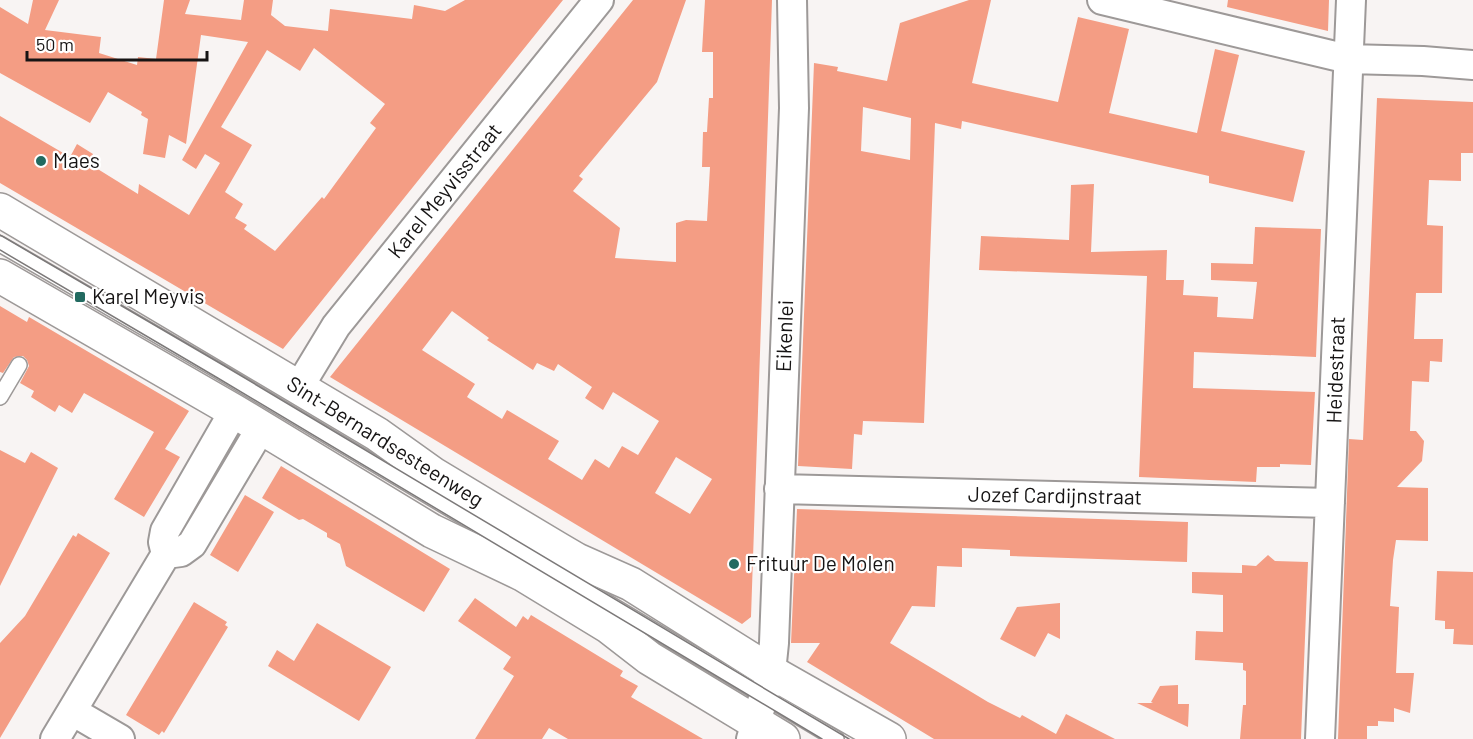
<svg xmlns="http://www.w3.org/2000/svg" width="1473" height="739" font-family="Barlow,sans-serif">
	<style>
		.building { fill: #f49d84; fill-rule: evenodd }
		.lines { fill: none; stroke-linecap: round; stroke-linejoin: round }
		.service-casing { stroke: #9d9998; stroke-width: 18 }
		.minor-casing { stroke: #9d9998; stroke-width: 32 }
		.secondary-casing { stroke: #9d9998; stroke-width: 36 }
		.service { stroke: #fff; stroke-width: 15 }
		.minor { stroke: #fff; stroke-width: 28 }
		.secondary { stroke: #fff; stroke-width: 33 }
		.tram { stroke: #7c7979; stroke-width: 1.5 }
		.poi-dot { fill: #226a60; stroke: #fff; stroke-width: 2 }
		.labels { text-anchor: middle; stroke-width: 4.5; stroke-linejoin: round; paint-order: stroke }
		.poi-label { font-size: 21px; fill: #161414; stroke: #fff; text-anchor: start }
		.street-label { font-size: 21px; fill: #161414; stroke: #fff }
	</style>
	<rect width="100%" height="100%" fill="#f8f4f3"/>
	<path class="building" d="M33,0H59L45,30L101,37L99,53L137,65L138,57L156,59L164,0H190L185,14L241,20L244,0H273L271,15L285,26L328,31L330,9L412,19L414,5L445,11L465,0H563L283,349L0,183V116L70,157L77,144L93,154L88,163L138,194L139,184L189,215L220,163L205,154L196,169L182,160L248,42L201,35L186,144L169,135L165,158L143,154L148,119L141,115L142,112L108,92L90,123L0,73V7L28,24ZM314,48L385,104L370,123L376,128L324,199L322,197L275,251L244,229L247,225L235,218L243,204L225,192L252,145L221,127L267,50L300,71Z
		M633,0H686L657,82L579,176L583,179L573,191L620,228L615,258L676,262V223L686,220L707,221L710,167H702L703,132H707L709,98H713V52H702L705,0H772L751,617L742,624L330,377ZM452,311L489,338L487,340L533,370L537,363L554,371L558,364L592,387L585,398L603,410L613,392L659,421L638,455L622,446L609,468L595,459L582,480L548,459L559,441L507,410L502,419L467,397L475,384L422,350ZM676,457L712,479L690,514L655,493Z
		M969,0H991L972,83L1058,102L1078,17L1129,29L1109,113L1197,133L1215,49L1239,55L1221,131L1305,151L1293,202L1209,183V176L962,121L961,129L935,123L924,423L863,421L862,435L854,434L852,469L798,466L814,63L838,67L837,71L887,81L900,23ZM863,107L911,118L910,160L861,151Z
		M1228,0H1329L1328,31L1227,7Z
		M1377,98L1473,102V153H1461V181L1429,180L1427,225L1443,226L1442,293H1416L1414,339H1443L1442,362L1430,361L1429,382L1412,381L1410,431H1416L1424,441L1422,461L1397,487L1428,488V541L1396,540L1393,560L1390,606L1399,607L1396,673H1414L1410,713L1394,708V722L1378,721V726H1367V739H1338L1349,439L1363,440Z
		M1094,184L1091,252L1167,250L1166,280H1184L1183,295L1218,297L1217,317L1253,319L1257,282L1211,280V263L1253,264L1255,227L1321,229L1316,357L1194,352L1193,388L1315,392L1311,465L1280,464V467H1257L1256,482L1139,477L1147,276L979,270L981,236L1069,240L1071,185Z
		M0,306L27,322L29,317L189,411L165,449L180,457L144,517L114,499L154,432L84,393L72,413L59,405L55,412L31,397L34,391L20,383L29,366L27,360L23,356L14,357L3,373L0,372Z
		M0,450L25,463L31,452L58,468L0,586Z
		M281,466L450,569L424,612L346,566L340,544L327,537V533L303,519L299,520L262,498Z
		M245,495L274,512L238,572L210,555Z
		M797,509L1188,522L1187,562L1010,556V550L962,548V567L937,566L935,607L912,606L890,643L988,702L1020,718L1022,715L1056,734L1066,714L1115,739H934L807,662L820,643H791Z
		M78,533L110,553L0,738V643L25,616L73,535L76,537Z
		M1268,555L1275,561L1308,562L1301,739H1240L1243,705H1246V671L1243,670V663L1195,660L1196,631L1223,632V595L1192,593V572L1242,573V565L1256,566Z
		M1437,571L1473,572V645L1453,644L1454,629H1445V621L1435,620Z
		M475,598L516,627L523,616L528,620L531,615L623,671L620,676L638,686L631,697L703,739H568L549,728L542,739H475L514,676L503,669L511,657L458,621Z
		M194,602L227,622L225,625L228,627L164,733L162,731L159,735L126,715Z
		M1060,603V639L1048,633L1035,657L1000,639L1017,607Z
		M317,623L391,667L359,721L268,666L277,650L294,661Z
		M1178,685V704H1189L1188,727L1137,703H1153L1151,702L1160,686Z"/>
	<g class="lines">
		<defs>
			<path id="service" d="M0,244L219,371L836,739
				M0,397L19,365"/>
			<path id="minor" d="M1102,0L1348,59L1423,61L1473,65
				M299,387L336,326L599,0
				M779,489L1330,503
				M166,554L181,552L192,544L261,428
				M72,711L120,739
				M55,739L166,554L163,542L165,531L234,411
				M751,739L771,672L774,643L794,108L792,0
				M1320,739L1351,0"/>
			<path id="secondary" d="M0,210L377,434L433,474L558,549L577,560L631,584L771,672L889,739
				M0,276L234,411L432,531L522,574L609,627L649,658L783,739"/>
		</defs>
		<use href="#service" class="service-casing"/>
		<use href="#minor" class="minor-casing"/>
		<use href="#secondary" class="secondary-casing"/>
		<use href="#service" class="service"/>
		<use href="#minor" class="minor"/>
		<use href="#secondary" class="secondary"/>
		<path class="tram" d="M0,235L223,365L849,739
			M0,250L216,377L822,739"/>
	</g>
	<g class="poi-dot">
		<circle cx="41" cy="161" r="6"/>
		<rect x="74" y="291" width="12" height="12" rx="3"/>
		<circle cx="734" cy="564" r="6"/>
	</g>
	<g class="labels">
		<g class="poi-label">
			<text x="53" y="168">Maes</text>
			<text x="92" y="304">Karel Meyvis</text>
			<text x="746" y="571">Frituur De Molen</text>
		</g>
		<g class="street-label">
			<text transform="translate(445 191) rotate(-51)" y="7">Karel Meyvisstraat</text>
			<text transform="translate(785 336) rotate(-88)" y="7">Eikenlei</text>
			<text transform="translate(1336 370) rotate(-88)" y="7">Heidestraat</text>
			<text transform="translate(385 442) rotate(32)" y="7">Sint-Bernardsesteenweg</text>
			<text transform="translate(1055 496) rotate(1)" y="7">Jozef Cardijnstraat</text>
		</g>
	</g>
	<path d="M27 51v9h180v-9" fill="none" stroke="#161414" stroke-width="3"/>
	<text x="36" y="51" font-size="18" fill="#161414" stroke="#ffffff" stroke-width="4.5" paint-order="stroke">50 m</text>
</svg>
